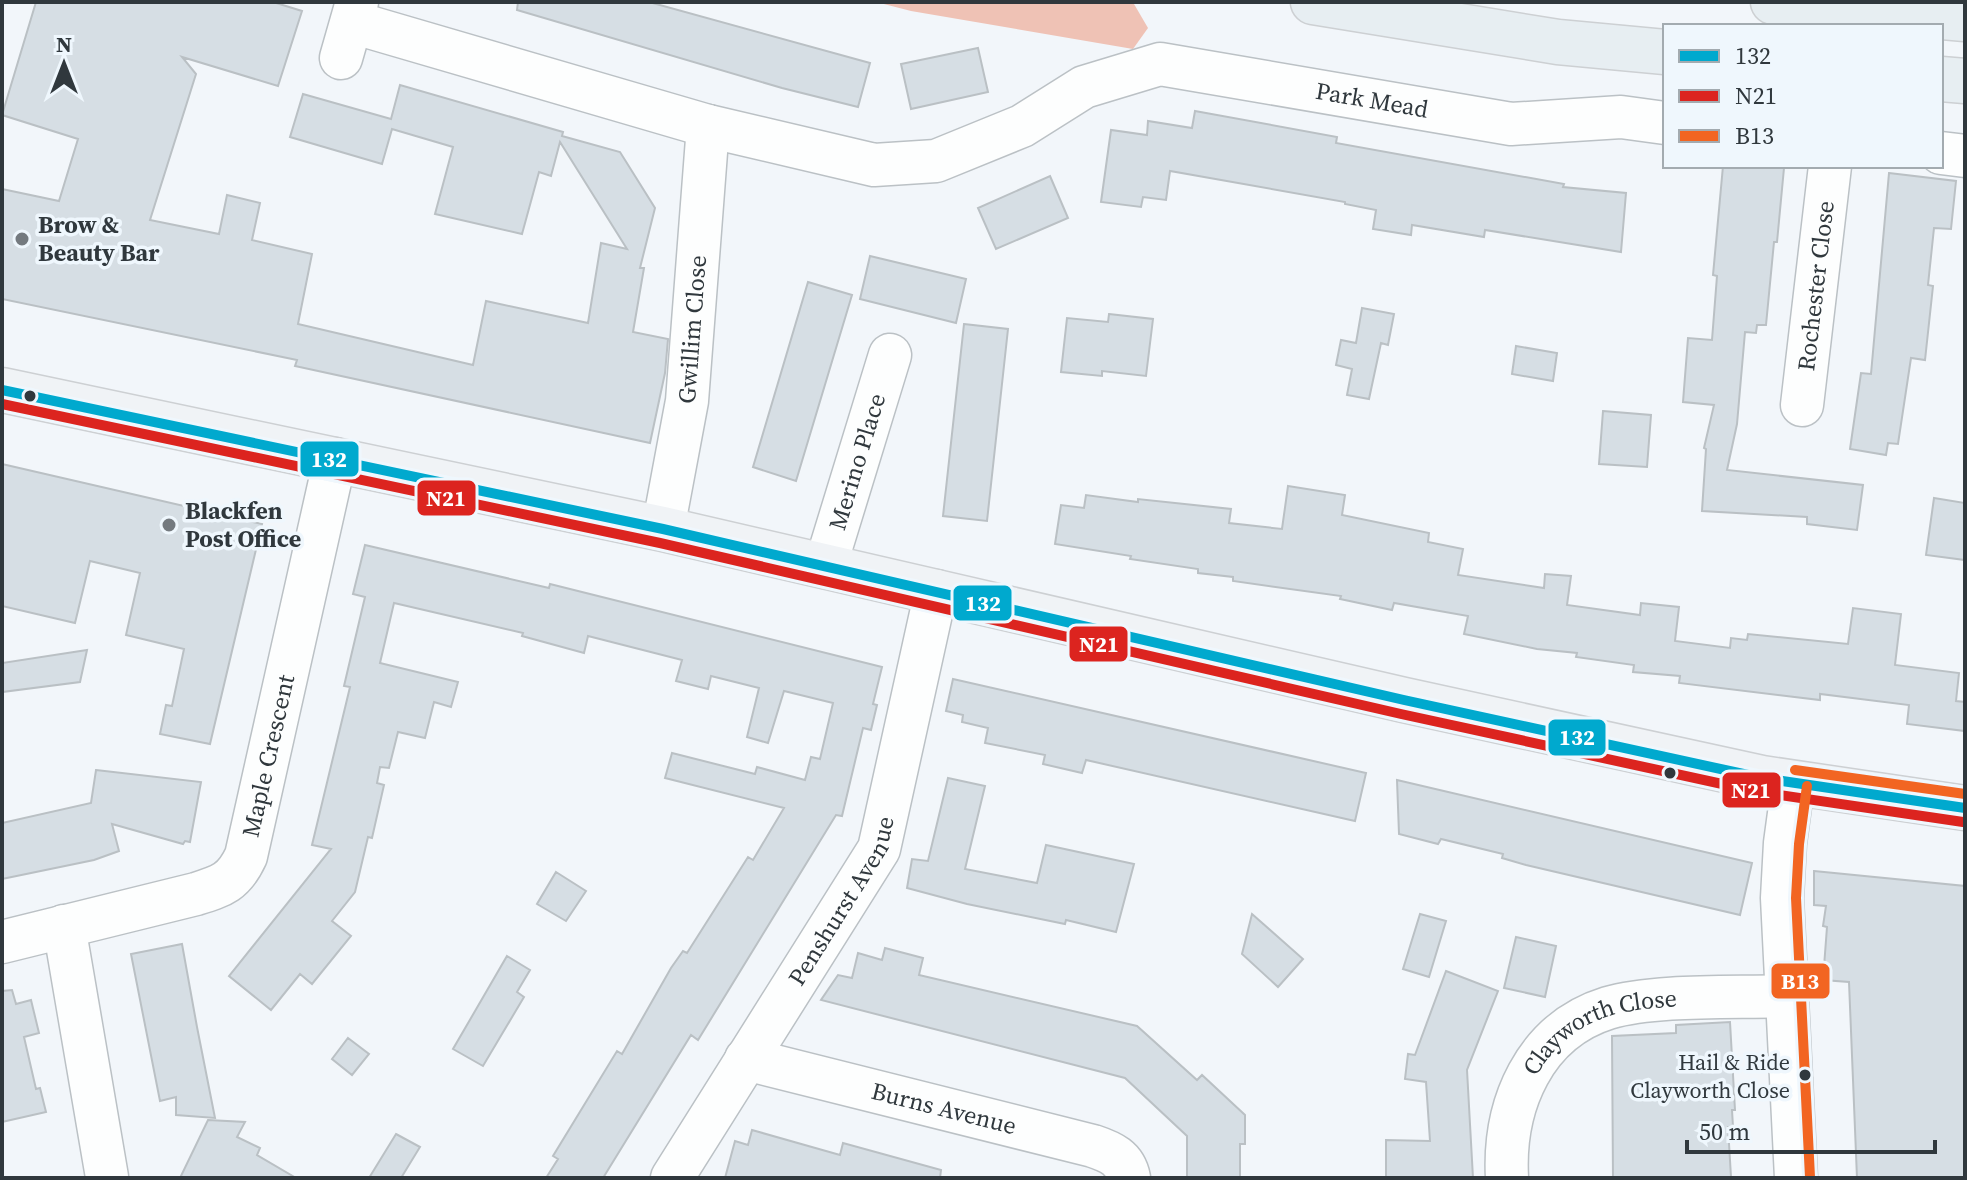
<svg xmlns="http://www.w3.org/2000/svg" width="1967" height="1180" font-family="'Source Serif 4',serif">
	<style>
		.forest { fill: #efc2b5 }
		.building { fill: #d6dee4; stroke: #bac0c4; stroke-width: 2 }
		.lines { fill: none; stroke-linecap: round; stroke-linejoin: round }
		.minor-casing { stroke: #bbc1c5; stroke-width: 45 }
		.major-casing { stroke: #cdd0d3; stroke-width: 47 }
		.highway-casing { stroke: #cdd0d3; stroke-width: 47 }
		.minor { stroke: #fdfefe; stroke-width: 42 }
		.major { stroke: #f0f3f6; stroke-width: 44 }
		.highway { stroke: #e7eef2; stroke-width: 44 }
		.bus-1-casing { stroke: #eff7fd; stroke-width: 16 }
		.bus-2-casing { stroke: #eff7fd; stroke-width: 16 }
		.bus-3-casing { stroke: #eff7fd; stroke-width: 16 }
		.bus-1 { stroke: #00a9ce; stroke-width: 10 }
		.bus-2 { stroke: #dc241f; stroke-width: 10 }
		.bus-3 { stroke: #f26522; stroke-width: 10 }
		.poi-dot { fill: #747a7f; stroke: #eff7fd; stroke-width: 3 }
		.bus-dot { fill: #30383d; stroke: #eff7fd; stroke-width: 3 }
		.labels { text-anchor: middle; stroke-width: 7; stroke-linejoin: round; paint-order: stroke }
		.bus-label { font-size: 22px; fill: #30383d; stroke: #eff7fd; text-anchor: end }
		.street-label { font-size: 24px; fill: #30383d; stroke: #eff7fd }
		.poi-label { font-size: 24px; font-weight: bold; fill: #30383d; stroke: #eff7fd; text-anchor: start }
		.line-badge { stroke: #eff7fd; stroke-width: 3 }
		.badge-label { font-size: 22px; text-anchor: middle; font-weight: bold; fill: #fff }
	</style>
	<rect width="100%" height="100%" fill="#f2f6fa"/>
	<path class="forest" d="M876,2H1125L1134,4L1148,28L1133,49L911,11Z"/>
	<path class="building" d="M36,2H273L302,11L278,86L182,57L196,74L150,220L219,234L227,195L260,203L252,240L312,254L298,324L473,365L486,301L588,323L601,243L627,249L560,142L551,176L539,172L522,234L435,214L453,147L392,129L382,164L290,137L303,94L391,119L400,85L563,132L562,136L620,152L655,208L640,268H644L633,332L668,339L665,373L650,443L295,366L297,360L2,299V189L59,201L78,139L2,115Z
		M518,2H649L870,63L858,107L782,88L517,10Z
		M978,48L988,92L911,109L901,64Z
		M1195,111L1337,137L1336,143L1564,184L1563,187L1626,193L1621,252L1485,230L1484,237L1412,225L1411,235L1373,229L1376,210L1345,204V202L1170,171L1166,200L1143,197L1141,207L1101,202L1111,130L1147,135L1148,121L1192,128Z
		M1723,166L1784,168L1777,242H1774L1766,325H1757L1756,333L1745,332L1737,424L1727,470L1863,485L1857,530L1807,524V517L1702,511L1706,449L1704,448L1714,405L1683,402L1688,338L1712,340L1717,276L1713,275Z
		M1889,173L1956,181L1951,229L1934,228L1928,285L1933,286L1925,360L1911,358L1898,444L1888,443L1886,455L1850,449L1861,373L1871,374Z
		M1050,176L1068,218L996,249L978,208Z
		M870,256L966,279L956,323L860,299Z
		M808,282L852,295L796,481L753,467Z
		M1362,308L1394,314L1388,345L1381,343L1369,399L1347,395L1352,369L1336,365L1341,340L1356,343Z
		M1109,314L1153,319L1146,376L1102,371V376L1061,372L1067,318L1108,322Z
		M964,324L1008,329L987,521L943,516Z
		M1516,346L1557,353L1553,381L1512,374Z
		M1603,411L1651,415L1647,467L1599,464Z
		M2,464L262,524L210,744L160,734L166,705L172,706L184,649L126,635L140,573L90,561L75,623L2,606Z
		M1288,486L1345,495L1342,515L1429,533L1428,542L1463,549L1458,575L1544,588L1545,574L1571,576L1567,605L1640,615L1641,603L1679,607L1675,641L1730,648L1731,638L1747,640L1748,634L1848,644L1853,608L1901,614L1895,665L1959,673L1956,701L1965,702V731L1907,724L1909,705L1820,694V700L1679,683L1680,676L1633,672L1634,665L1576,657L1577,653L1537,649L1464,634L1468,616L1394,603L1392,610L1340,599L1341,596L1233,581V577L1198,573V569L1130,559L1131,556L1055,544L1061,505L1084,508L1086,495L1138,502V499L1231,509L1229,523L1282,529Z
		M1934,498L1965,503V560L1926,555Z
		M365,545L549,588L550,584L882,667L873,704L877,705L871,730L863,728L842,816L836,815L698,1040L691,1035L603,1178H546L558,1159L553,1156L617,1051L622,1054L671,968L683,951L687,953L748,857L753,860L784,808L665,778L672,753L755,774L757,767L805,780L811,757L820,759L833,703L784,691L768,743L747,737L759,688L711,676L708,689L676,681L682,660L588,636L584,653L522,636L523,633L394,603L380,663L458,682L451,707L434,702L425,738L398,732L389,768L380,767L377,783L384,785L372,838L368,837L355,892L332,921L351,936L312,984L300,974L271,1010L229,976L331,849L312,845L350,687L344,686L365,597L353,594Z
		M87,650L80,682L2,692V663Z
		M953,679L1366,773L1355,821L1086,760L1082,773L1043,764L1045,755L985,743L988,728L962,722L963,715L946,711Z
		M96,770L201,782L190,842L185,841L183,844L112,824L119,851L94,860L2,879V823L91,803Z
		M948,778L985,786L965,869L1037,883L1046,845L1134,864L1116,932L1066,920L1065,924L967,904L907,888L912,859L928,861Z
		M1397,780L1752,863L1740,915L1526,865L1502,858L1503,854L1441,839L1438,844L1399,834Z
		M1814,871L1965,886V1178H1857L1849,982L1823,980L1827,927L1823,926L1826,906L1814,905Z
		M556,872L586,891L566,921L537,904Z
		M1252,914L1303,959L1278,987L1242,954Z
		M1420,914L1446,921L1429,977L1403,969Z
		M1516,937L1556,946L1545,997L1504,988Z
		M182,944L197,1027L215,1118L176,1115V1097L160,1101L131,954Z
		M885,948L923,958L919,975L1137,1026L1197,1080L1202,1075L1245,1115V1144H1240V1178H1187V1136L1125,1078L821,1000L838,975L852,978L858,953L882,960Z
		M507,956L530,970L517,992L524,997L483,1066L453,1049Z
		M1446,971L1498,991L1467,1070L1473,1178H1386V1140L1430,1141L1426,1082L1405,1079L1408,1054L1415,1055Z
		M12,990L16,1004L31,1000L39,1033L24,1037L36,1089L40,1088L46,1112L2,1122V991Z
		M1730,1022L1735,1110H1732L1733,1127H1728L1731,1177L1613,1178L1612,1036L1676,1033V1025Z
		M348,1038L369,1054L352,1075L332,1059Z
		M208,1120L245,1122L237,1137L260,1148L257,1155L296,1178H180Z
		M752,1130L840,1155L843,1143L941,1170L940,1178H725L735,1141L748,1145Z
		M396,1134L420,1147L401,1178H369Z"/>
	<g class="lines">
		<defs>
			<g id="minor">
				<path id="s1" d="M352,22L708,126L874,165L936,161L1022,126L1084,87L1160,64L1511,124L1621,117L1665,123"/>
				<path d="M341,58L357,2"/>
				<path d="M1941,153L1965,156"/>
				<path id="s2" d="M1802,405L1830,166"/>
				<path id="s3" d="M663,529L687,401L708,126"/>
				<path id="s4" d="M825,567L890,355"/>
				<path d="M1793,784L1785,843L1782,898L1796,1178"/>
				<path d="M64,926L107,1177"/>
				<path id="s5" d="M2,942L196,894C222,886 234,882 246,856L335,459"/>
				<path id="s6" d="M746,1059L1093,1146C1111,1152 1125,1158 1129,1178"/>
				<path id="s7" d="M672,1178L879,849L936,591"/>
				<path id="s8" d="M1507,1178C1503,1105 1534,1031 1608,1008C1655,994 1735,998 1785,996"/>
			</g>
			<path id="major" d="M2,390L663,529L1404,700L1762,778L1965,808"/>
			<path id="highway" d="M1313,2L1558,42L1665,52
				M1773,2L1965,19
				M1941,79L1965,81"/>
		</defs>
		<use href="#minor" class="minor-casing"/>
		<use href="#major" class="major-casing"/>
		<use href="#highway" class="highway-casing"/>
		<use href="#minor" class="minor"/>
		<use href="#major" class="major"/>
		<use href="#highway" class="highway"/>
		<defs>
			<path id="bus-1" d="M2,390L663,529L1404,700L1762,778L1965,808"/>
			<path id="bus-2" d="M2,404L660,543L1401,714L1759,792L1963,822"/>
			<path id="bus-3" d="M1795,770L1965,794
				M1807,786L1799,844L1796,898L1810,1177"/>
		</defs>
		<use href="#bus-1" class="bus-1-casing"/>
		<use href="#bus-2" class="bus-2-casing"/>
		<use href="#bus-3" class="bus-3-casing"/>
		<use href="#bus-1" class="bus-1"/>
		<use href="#bus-2" class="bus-2"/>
		<use href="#bus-3" class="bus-3"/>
	</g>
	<g class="poi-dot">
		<circle cx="22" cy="239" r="8"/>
		<circle cx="169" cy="525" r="8"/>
	</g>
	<g class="bus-dot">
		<circle cx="30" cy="396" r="7"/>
		<circle cx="1670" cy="773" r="7"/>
		<circle cx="1805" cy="1075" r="7"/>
	</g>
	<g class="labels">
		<g class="bus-label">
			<text x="1790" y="1070">Hail &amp; Ride<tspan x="1790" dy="28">Clayworth Close</tspan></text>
		</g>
		<g class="street-label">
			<text dy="8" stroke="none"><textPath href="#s1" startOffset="1064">Park Mead</textPath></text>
			<text dy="8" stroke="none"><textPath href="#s2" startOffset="120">Rochester Close</textPath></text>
			<text dy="8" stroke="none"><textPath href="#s3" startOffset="202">Gwillim Close</textPath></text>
			<text dy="8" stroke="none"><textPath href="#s4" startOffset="110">Merino Place</textPath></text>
			<text dy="8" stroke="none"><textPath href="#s5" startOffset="368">Maple Crescent</textPath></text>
			<text dy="8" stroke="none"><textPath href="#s7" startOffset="326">Penshurst Avenue</textPath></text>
			<text dy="8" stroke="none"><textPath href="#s8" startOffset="196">Clayworth Close</textPath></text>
			<text dy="8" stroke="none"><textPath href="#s6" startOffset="204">Burns Avenue</textPath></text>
		</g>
		<g class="poi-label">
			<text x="38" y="233">Brow &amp;<tspan x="38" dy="28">Beauty Bar</tspan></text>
			<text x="185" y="519">Blackfen<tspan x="185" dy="28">Post Office</tspan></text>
		</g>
	</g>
	<g class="line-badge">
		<rect x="299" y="440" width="61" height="38" rx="8" fill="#00a9ce"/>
		<rect x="416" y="479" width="61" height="38" rx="8" fill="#dc241f"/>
		<rect x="952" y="584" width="61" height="38" rx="8" fill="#00a9ce"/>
		<rect x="1068" y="625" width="61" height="38" rx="8" fill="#dc241f"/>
		<rect x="1547" y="718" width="60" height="39" rx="8" fill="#00a9ce"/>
		<rect x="1721" y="771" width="61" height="38" rx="8" fill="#dc241f"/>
		<rect x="1770" y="962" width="61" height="38" rx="8" fill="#f26522"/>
	</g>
	<g class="badge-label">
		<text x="329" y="467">132</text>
		<text x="446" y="506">N21</text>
		<text x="983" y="611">132</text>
		<text x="1099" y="652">N21</text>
		<text x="1577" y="745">132</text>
		<text x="1751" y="798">N21</text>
		<text x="1800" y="989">B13</text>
	</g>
	<rect width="1967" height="1180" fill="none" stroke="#30383d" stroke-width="8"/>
	<rect x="1663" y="24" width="280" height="144" fill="#eff7fd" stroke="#a3abb0" stroke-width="2"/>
	<rect x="1679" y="50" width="40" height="12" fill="#00a9ce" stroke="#a3abb0" stroke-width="2"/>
	<text x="1735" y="64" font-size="24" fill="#30383d">132</text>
	<rect x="1679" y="90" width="40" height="12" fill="#dc241f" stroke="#a3abb0" stroke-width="2"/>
	<text x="1735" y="104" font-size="24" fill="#30383d">N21</text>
	<rect x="1679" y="130" width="40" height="12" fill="#f26522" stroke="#a3abb0" stroke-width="2"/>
	<text x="1735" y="144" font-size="24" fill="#30383d">B13</text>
	<g transform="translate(64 64)" stroke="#eff7fd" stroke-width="6" paint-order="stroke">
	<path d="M0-6L14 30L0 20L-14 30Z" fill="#30383d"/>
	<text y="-12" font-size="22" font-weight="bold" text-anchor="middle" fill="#30383d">N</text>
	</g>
	<path d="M1687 1140v12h248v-12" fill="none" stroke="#30383d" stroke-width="4"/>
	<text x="1699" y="1140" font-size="24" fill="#30383d" stroke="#eff7fd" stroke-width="6" paint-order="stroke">50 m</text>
</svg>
